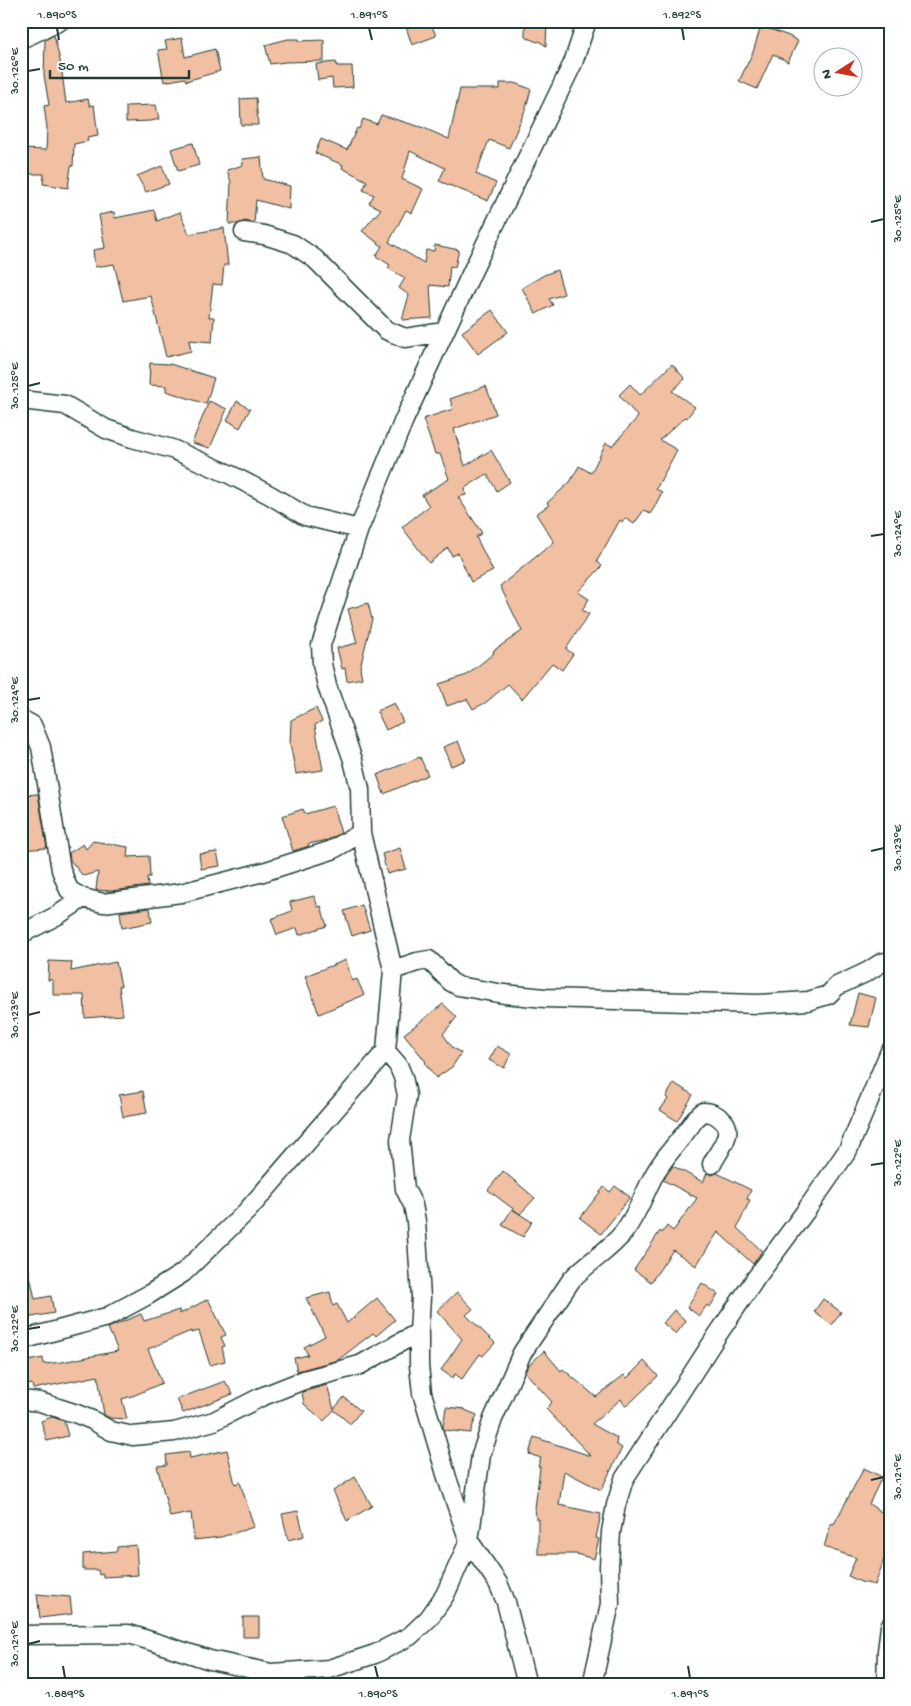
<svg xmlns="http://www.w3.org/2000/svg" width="911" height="1706" font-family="'Gochi Hand',sans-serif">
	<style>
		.building { fill: #f1bfa1; stroke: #1f3d34 }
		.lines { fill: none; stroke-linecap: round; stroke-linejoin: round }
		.minor-casing { stroke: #1f3d34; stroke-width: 21 }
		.minor { stroke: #fff; stroke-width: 18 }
		.ticks { fill: none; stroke: #1f3d34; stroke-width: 2 }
		.neatline { fill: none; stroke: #1f3d34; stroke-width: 2 }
		.ticks-label { font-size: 12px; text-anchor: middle; fill: #1f3d34 }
	</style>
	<rect width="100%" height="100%" fill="#fff"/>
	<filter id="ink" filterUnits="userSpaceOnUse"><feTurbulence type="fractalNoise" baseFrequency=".02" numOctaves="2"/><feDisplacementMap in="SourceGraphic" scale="10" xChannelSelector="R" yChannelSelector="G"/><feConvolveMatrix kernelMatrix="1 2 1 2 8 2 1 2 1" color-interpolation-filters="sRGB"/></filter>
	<g filter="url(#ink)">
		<path class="building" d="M404,21H430L436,36L412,45Z
			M525,21H547L546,46L539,41L537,42L525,37Z
			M761,26L789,36L798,41L788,62L773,54L757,89L739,81L753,52Z
			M54,35L61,65L66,103L88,99L90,106L94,105L98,136L87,138L88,141L74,144L73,166H71L68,188L43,184L44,174H21V149L46,150L47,128L44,106L49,105L44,75L45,40Z
			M182,38L185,57L215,49L220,71L186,81L185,78L164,82L158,50L167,49L165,41Z
			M288,39H299V41L324,40V61L285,62L270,64L265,45Z
			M336,62L337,66H352L353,87L333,88L332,78L318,80L316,64Z
			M500,83H514L531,89L526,108L509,148L489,140L476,174L496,183L488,201L439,181L445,168L410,151L402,179L423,189L412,213L406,210L389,242L424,263L426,250L434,251L435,245L459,250L455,267L450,266L448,287L430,285L432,318L402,320L409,295L399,288L405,278L388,268L390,265L376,256L382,246L362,231L381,209L369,203L374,195L363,190L367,181L342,168L343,165L315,153L321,139L347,150L357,128L359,129L363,119L377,124L381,115L424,128L449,139L460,89H500Z
			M256,98L258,125H241L240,99Z
			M156,105L159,119L151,121L126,122V106Z
			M193,143L199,165L178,171L171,149Z
			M261,157L263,179L290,186L289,209L256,200L254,223L245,221L238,224H229L231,182L227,170L243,165L242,159Z
			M162,166L169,184L146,192L137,176Z
			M154,210L157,221L180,212L189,234L224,228L228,265H224L222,285L213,284L209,317H214L212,342L189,340L191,351L166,357L151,296L123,301L114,264L95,267L93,250L105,248L99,215L114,212L115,218Z
			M557,270L564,294L549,299L553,305L536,314L522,288L544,275Z
			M492,310L508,332L478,354L462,332Z
			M150,363L170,364L214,378L206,404L166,391V386L149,385Z
			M672,364L685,379L672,391L695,407L687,418L685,417L660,440L677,450L656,489L662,492L654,508L650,514L644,510L634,524L625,518L622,522L620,520L597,561L602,566L578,592L589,599L582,610L589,614L566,649L573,654L562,670L552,663L522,699L508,684L485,703L473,709L467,699L447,706L439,684L467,675L494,653L493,651L522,631L500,586L554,542L536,514L549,505L547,503L570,482L579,466L591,473L606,443L612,446L638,417L619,395L630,384L640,395Z
			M486,386L496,414L454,429L465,466L491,450L510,482L497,491L487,474L465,488L466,495L458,497L482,533L476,537L493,571L471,582L458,553L452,556L448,548L429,563L402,527L429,506L422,495L449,479L440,454H435L423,419L453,409L450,399Z
			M209,401L227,409L210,448L192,443Z
			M237,401L250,409L240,428L227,420Z
			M368,603L372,619L360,668L362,678L347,681L345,668L342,669L337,648L357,643L348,609Z
			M394,703L403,722L386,730L377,711Z
			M316,708L322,721L315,725L323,770L296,774L290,744L291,720Z
			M458,741L466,760L451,766L443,747Z
			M420,757L428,775L384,794L377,775Z
			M38,794L47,848L21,850V795Z
			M333,806L341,833L328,840L308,844L309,846L293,851L282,816L303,809L305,814Z
			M93,841L128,847L127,857L149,856L150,877H147L148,886L112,891L96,890L98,872L83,876L70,860L69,853L83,844L86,849Z
			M400,848L406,869L387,874L382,854Z
			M217,852L220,866L201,869L199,854Z
			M314,896L318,907L321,906L327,926L299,935L297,928L277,935L271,919L292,911L290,902Z
			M362,905L370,930L352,936L344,911Z
			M150,908L152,922L122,928L120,912Z
			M346,960L352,981L357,979L364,995L319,1014L305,976Z
			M49,961L72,962L71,971L116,962L121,986H119L123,1015L85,1018L84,995H53V980H48Z
			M858,993L876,998L869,1027L850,1025Z
			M443,1004L457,1017L443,1034L452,1047L461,1053L452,1067L436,1078L425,1063L426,1062L404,1034Z
			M497,1046L511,1054L504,1068L489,1060Z
			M674,1083L693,1095L677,1121L660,1110L668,1099L666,1097Z
			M143,1091L147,1113L123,1117L119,1095Z
			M673,1166L703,1182L707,1173L712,1175L717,1173L751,1190L747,1199L750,1200L737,1228L762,1251L753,1264L718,1232L696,1266L673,1250L651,1282L634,1270L660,1231L662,1233L667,1226L673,1231L697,1198L663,1180Z
			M503,1171L535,1198L520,1214L488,1190Z
			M615,1186L630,1197L601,1234L580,1218L604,1187L610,1192Z
			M512,1209L532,1222L523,1237L502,1225Z
			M28,1266L35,1299L51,1296L54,1313L21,1319V1267Z
			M702,1283L718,1294L710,1307L707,1305L699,1316L687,1307Z
			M330,1292L333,1306L337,1304L347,1323L377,1298L395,1320L376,1336L373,1333L338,1360L297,1371L294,1358L308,1355L304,1347L325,1336L306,1298Z
			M457,1292L473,1309L466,1315L495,1343L483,1356L480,1354L462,1379L455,1374L453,1378L441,1370L462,1339L437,1311Z
			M208,1299L226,1335L221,1337L225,1346L222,1347L225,1361L210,1365L199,1331L191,1333V1331L148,1349L162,1383L135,1395L122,1399L127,1419L110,1418L104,1415L98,1376L33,1389L32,1384L28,1385L23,1362L43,1358L44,1364L62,1362L118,1351L108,1328L141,1314L144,1321L179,1310L180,1314Z
			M823,1299L841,1312L832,1325L814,1312Z
			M674,1310L686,1321L676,1334L663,1323Z
			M544,1351L561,1371L563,1369L596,1397L624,1375L627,1378L644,1361L658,1376L629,1404L625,1406L621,1399L592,1424L617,1438L616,1444L622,1448L601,1490L564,1471L559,1505L601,1514L596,1538L599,1539L594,1559L576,1554H538V1519H536L535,1508L540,1467L538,1466L541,1458L529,1454L534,1437L591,1456L546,1409L552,1402L525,1372L528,1366Z
			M225,1381L233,1394L183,1413L177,1399Z
			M327,1385L334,1409L344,1397L361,1411L350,1424L334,1410L324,1421L304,1404L302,1392Z
			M446,1407L465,1409V1410L477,1415L470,1433L444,1430L443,1427Z
			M52,1417L64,1421L68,1436L47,1441L41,1421Z
			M227,1450L235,1484L240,1482L254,1527L221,1537L194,1540L191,1513L170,1517L157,1466L167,1465L166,1455L189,1452L190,1458Z
			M864,1468L882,1477L869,1504L890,1518V1542L875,1585L861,1582L848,1576L856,1558L824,1547L831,1523L834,1524Z
			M355,1477L372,1506L347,1521L333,1491Z
			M298,1511L304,1536L288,1540L282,1514Z
			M136,1545L138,1575L103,1577V1574L99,1575L98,1570H83V1554L117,1551V1547Z
			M37,1594L70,1597L72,1614L40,1618Z
			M243,1617H259V1637H243Z"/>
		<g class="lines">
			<defs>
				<path id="minor" d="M21,39L60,21
					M244,232L264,235L293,244L315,259L386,330L405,338L444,332
					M21,400L65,405L106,429L132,438L172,449L229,474L270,495L305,516L359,529
					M21,719L32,725L41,747L61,870L69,890L83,898L103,903L181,893L263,872L332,850L361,833
					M21,934L58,915L83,898
					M393,970L417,962L429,960L451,982L458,986L504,994L545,998L759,1004L808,1001L828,995L837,986L867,972L881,963L890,961
					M21,1340L107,1317L148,1295L183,1273L247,1211L386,1051
					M21,1400L40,1402L77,1414L92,1420L111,1431L133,1436L174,1432L214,1421L261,1397L304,1380L360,1365L419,1332
					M21,1635L129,1634L210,1660L271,1673L329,1669L375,1654L410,1636L429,1618L445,1595L469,1541L481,1455L493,1419L522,1353L572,1279C588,1262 609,1251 623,1233C637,1215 644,1194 654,1175C664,1156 683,1138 695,1119L703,1112C711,1112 715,1114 721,1119C737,1131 718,1151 712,1164
					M527,1685L506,1602L498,1583L469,1541L448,1481L422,1393L419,1366V1332L421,1297L416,1221L413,1205L405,1189L400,1140L407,1095L403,1077L398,1065L386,1051L393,970L361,833L360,789L353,760L327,686L322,664L321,645L359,529L404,420L472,272L573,63L587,21
					M592,1685L610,1604L609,1566L611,1532L616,1505L624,1479L716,1337L756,1278L805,1212L848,1150L890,1051
					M886,1685L887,1651L890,1626"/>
			</defs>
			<use href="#minor" class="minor-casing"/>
			<use href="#minor" class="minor"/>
		</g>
	</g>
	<path class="ticks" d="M57,28L59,40M369,28L372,40M682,28L684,40M28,71L40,69M871,222L884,219M28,386L40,383M871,536L884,534M28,700L40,698M871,851L884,848M28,1015L40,1012M871,1165L884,1163M28,1329L40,1327M871,1480L884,1477M28,1644L40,1641M63,1666L65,1678M375,1666L378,1678M688,1666L690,1678"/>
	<rect width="911" height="1706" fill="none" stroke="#fff" stroke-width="55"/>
	<g transform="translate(838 72) rotate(259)"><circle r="24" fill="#ffffff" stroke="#a5b1ae"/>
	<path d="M0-4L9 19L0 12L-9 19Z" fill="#c8321e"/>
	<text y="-8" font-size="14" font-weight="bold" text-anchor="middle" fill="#1f3d34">N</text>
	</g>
	<path d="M50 70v8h139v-8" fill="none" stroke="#1f3d34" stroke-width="2.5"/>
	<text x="58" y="70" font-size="15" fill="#1f3d34" stroke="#ffffff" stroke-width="4" paint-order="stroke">50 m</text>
	<rect x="28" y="28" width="856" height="1650" class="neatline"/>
	<g class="ticks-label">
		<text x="57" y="18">1.890°S</text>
		<text x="369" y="18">1.891°S</text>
		<text x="682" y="18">1.892°S</text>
		<text transform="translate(14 71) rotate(-90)" y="4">30.126°E</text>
		<text transform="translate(897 219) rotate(-90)" y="4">30.125°E</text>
		<text transform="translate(14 386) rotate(-90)" y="4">30.125°E</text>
		<text transform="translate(897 534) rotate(-90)" y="4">30.124°E</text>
		<text transform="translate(14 700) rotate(-90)" y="4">30.124°E</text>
		<text transform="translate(897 848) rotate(-90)" y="4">30.123°E</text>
		<text transform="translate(14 1015) rotate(-90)" y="4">30.123°E</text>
		<text transform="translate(897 1163) rotate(-90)" y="4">30.122°E</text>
		<text transform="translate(14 1329) rotate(-90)" y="4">30.122°E</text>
		<text transform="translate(897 1477) rotate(-90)" y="4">30.121°E</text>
		<text transform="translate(14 1644) rotate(-90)" y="4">30.121°E</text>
		<text x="65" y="1697">1.889°S</text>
		<text x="378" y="1697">1.890°S</text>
		<text x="690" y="1697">1.891°S</text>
	</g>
</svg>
